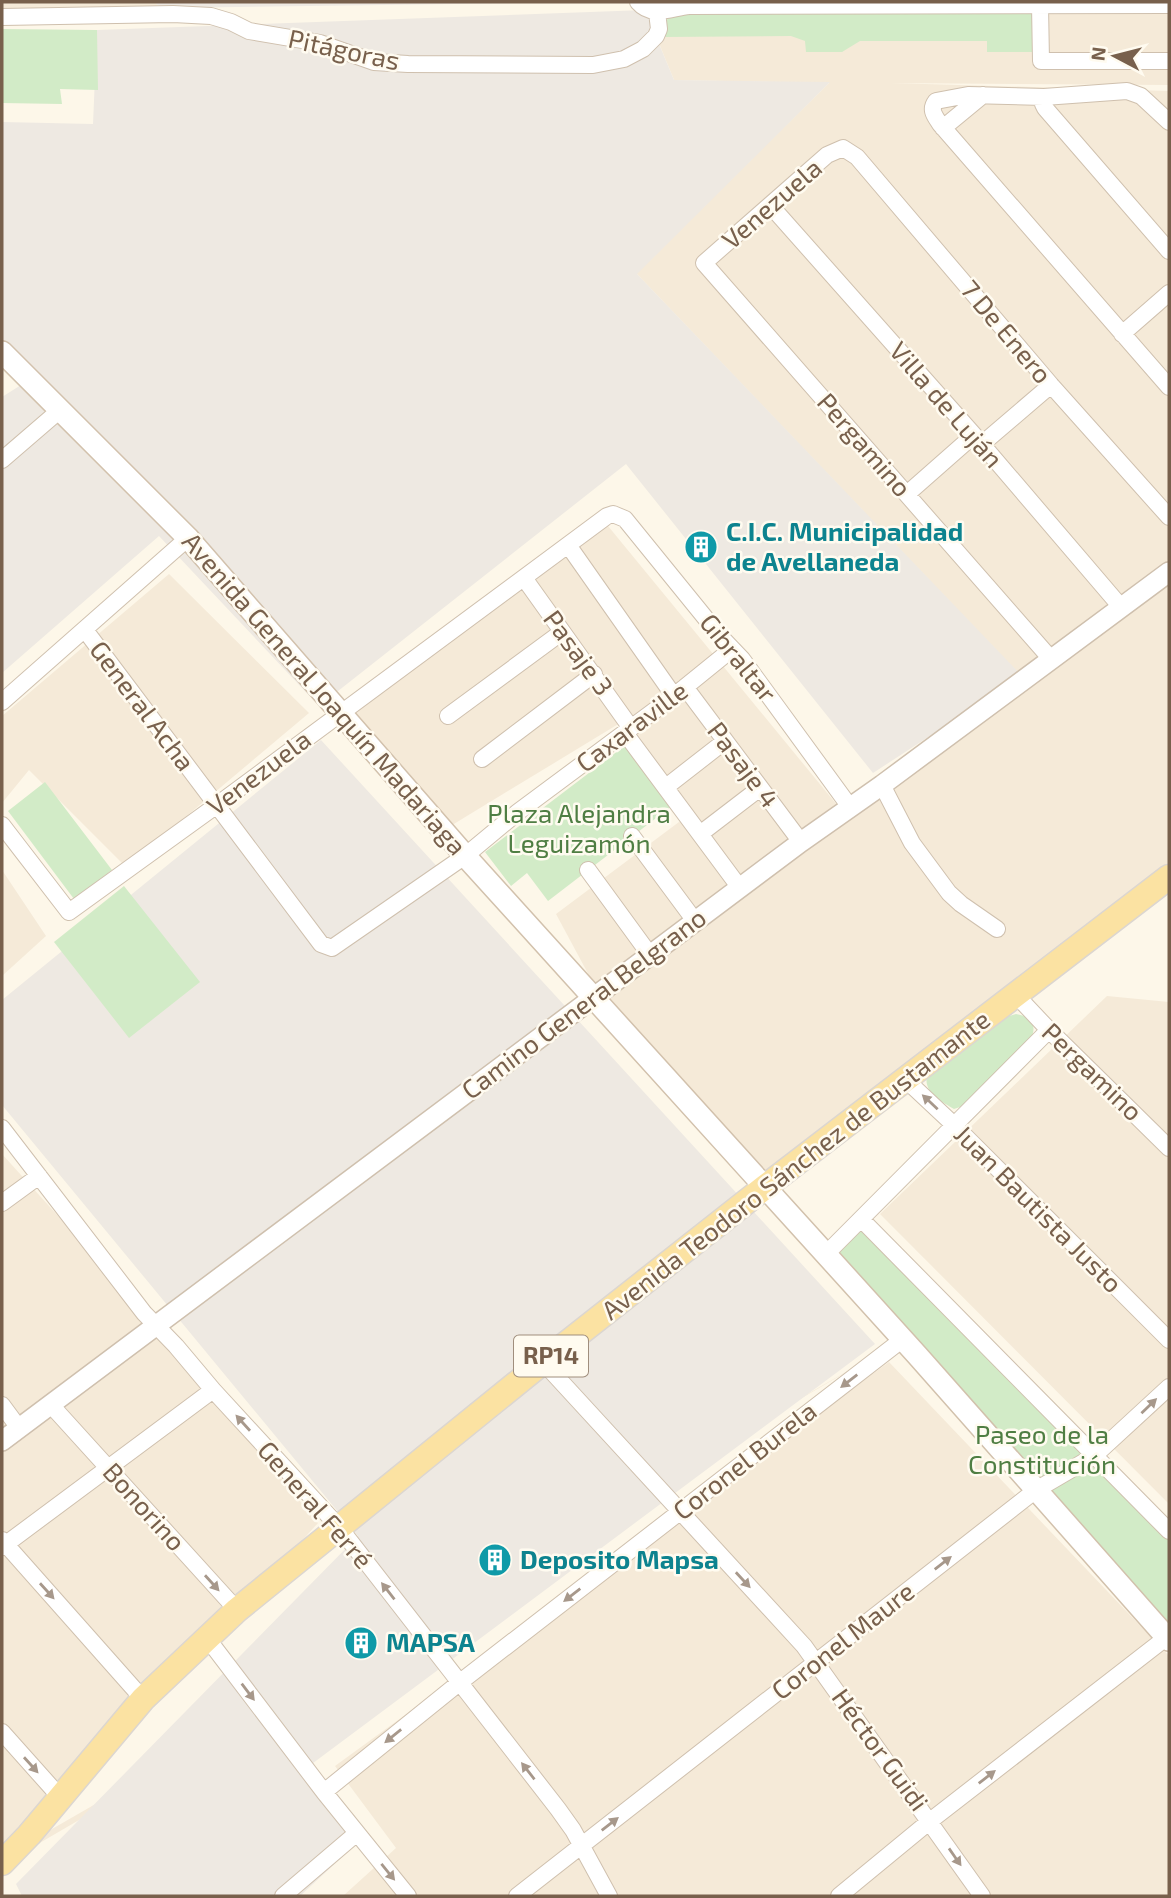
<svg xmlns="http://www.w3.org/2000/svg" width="1171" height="1898" font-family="'Exo 2',sans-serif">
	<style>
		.residential { fill: #f5ead8 }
		.industrial { fill: #eee9e2 }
		.green { fill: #d2ebc7 }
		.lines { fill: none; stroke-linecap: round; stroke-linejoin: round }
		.minor-casing { stroke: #cfc0ae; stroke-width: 18 }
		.tertiary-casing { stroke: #cfc0ae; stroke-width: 22 }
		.secondary-casing { stroke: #d2c1ac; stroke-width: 24 }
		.primary-casing { stroke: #dcd6d0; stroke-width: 27 }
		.minor { stroke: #fff; stroke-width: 16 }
		.tertiary { stroke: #fff; stroke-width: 19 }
		.secondary { stroke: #fff; stroke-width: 21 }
		.primary { stroke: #fbe2a2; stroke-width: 24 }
		.oneway { fill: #a7988b }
		.labels { text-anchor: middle; stroke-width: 5; stroke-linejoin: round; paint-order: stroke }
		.shield { fill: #fffbf0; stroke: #a08e7d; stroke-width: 2 }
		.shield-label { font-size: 24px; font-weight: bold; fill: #78604c }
		.street-label { font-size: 26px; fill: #78604c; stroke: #fffbf0 }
		.culture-label { font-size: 26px; font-weight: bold; fill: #0d838f; stroke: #fffbf0; text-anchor: start }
		.park-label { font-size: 26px; fill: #4f7e43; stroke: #fffbf0 }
	</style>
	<rect width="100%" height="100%" fill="#fdf7e9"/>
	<path class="residential" d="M2,2H155L160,8H2Z
		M642,2H1169V85L891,83L1169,91V863L763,1172L592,981L556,914L691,813L620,723L444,830L338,714L599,515L842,811L1021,676L636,273L829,83L674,80Z
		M169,574L309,713L126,867L29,770L2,803V716Z
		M2,870L46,936L2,976Z
		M1107,996L1169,1002V1504L880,1214Z
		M2,1154L134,1300L318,1523L26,1844L903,1339L2,1865Z
		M889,1362L1169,1656V1896H343L396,1848L335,1766Z"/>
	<path class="industrial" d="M155,2H608L160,8Z
		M645,10L674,80L830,82L637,274L1022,676L873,773L626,464L319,706L159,536L2,673V397L21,385L2,365V122L93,124L97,30Z
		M321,740L875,1344L301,1772L367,1834L300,1896H22L16,1884L358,1536L2,1105V1000Z"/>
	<path class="green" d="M1034,10V52H987V41H860L842,52H806L805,41L791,36L663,37L664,23L673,13Z
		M2,29L97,30L98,90L60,89L62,104L2,103Z
		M631,741L677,802L548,901L527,873L511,886L485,852Z
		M45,782L112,870L74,899L8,811Z
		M124,886L200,982L129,1038L54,942Z
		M1016,1014C1029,1016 1037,1023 1032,1036L963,1106L954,1109C942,1102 923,1092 927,1076L1006,1017Z
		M861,1219L1169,1531V1640L826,1254Z"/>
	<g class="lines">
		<defs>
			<path id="minor" d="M638,2C652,18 670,8 689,6L1169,5
				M1040,5L1041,61H1169
				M2,17L173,14L211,16L231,22L249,31L320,43L374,62L408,64L593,65L624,59L643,49L656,36L659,29L657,12
				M1044,97L1043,104L1045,108L1169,251
				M1169,122L1141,96L1127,91L1044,97L968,95L936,101C929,110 935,116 940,124L1169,387
				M943,128L983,95
				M770,205L974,435L1121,607
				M1122,334L1169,293
				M982,444L1051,385
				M2,460L60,410
				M907,494L974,435
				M568,545L674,696
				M524,578L631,728
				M85,630L321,944L332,948L465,856L518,812L674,696L732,649
				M1051,659L704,263L827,155L843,148L857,157L1051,385L1169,517
				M685,687L801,842
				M2,702L188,538
				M448,716L562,632
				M625,733L740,888
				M482,759L594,674
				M882,785L912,843L949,893L961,904L997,929
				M666,787L725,741
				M2,825L69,912L217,805L607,516L613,514L625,519L720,636L742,659L850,807
				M700,834L760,788
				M632,836L695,921
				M588,870L650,955
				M1015,994L1049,1030L1169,1148
				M905,1079L953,1124L1169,1340
				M2,1128L144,1313L176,1346L213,1390L339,1527L558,1809L573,1830L609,1896
				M2,1203L39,1176
				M861,1219L1169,1531
				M826,1254L1049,1030
				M543,1362L804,1646L982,1896
				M2,1405L19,1428
				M51,1405L237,1610
				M2,1540L143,1699
				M2,1547L213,1390
				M207,1638L324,1792L408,1896
				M2,1732L60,1797
				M324,1792L459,1683L903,1339
				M283,1896L357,1833
				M517,1896L1036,1490L1094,1456L1169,1387
				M839,1896L930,1821L1167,1637"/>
			<path id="tertiary" d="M2,1441L801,842L882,785L1169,572"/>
			<path id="secondary" d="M2,352L188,538L468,859L917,1355L1169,1640"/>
			<path id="primary" d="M2,1863L29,1835L143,1699L237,1610L543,1362L765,1187L1169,877"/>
		</defs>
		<use href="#minor" class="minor-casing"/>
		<use href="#tertiary" class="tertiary-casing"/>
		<use href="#secondary" class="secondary-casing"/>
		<use href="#primary" class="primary-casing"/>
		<use href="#minor" class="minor"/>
		<use href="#tertiary" class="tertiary"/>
		<use href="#secondary" class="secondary"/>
		<use href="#primary" class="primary"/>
	</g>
	<defs><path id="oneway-solid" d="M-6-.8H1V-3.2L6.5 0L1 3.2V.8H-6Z" transform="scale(1.75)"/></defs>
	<g class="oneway">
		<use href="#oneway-solid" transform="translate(930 1102) rotate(-137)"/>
		<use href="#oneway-solid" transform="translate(849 1381) rotate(142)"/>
		<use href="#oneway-solid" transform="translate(1149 1406) rotate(-44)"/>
		<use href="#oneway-solid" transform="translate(243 1423) rotate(-132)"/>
		<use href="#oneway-solid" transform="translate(943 1563) rotate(-38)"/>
		<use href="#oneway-solid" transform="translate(743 1580) rotate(47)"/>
		<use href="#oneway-solid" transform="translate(212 1583) rotate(48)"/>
		<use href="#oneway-solid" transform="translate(47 1591) rotate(48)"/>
		<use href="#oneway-solid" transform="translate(388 1591) rotate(-128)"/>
		<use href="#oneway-solid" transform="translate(572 1595) rotate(142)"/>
		<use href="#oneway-solid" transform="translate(248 1692) rotate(53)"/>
		<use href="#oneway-solid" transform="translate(393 1736) rotate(141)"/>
		<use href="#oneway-solid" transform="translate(31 1765) rotate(48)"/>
		<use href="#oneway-solid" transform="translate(528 1771) rotate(-128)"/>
		<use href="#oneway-solid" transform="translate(987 1777) rotate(-38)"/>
		<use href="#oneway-solid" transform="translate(610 1824) rotate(-38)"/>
		<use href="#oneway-solid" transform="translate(955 1857) rotate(55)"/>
		<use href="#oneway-solid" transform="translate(388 1872) rotate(51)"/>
	</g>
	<defs>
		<symbol id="building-disc" viewBox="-11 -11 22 22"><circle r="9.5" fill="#0f9aa8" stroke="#fffbf0"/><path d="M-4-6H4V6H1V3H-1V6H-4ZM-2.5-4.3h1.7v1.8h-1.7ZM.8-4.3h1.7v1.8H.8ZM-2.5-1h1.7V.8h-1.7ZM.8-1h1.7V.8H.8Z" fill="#fff"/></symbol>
	</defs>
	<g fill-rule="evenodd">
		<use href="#building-disc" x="682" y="528" width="38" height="38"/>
		<use href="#building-disc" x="476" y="1541" width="38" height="38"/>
		<use href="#building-disc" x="342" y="1624" width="38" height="38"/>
	</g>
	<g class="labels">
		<rect class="shield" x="514" y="1335.5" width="74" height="41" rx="5"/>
		<g class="shield-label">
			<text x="551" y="1364">RP14</text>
		</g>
		<g class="street-label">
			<text transform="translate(344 50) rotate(12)" y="9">Pitágoras</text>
			<text transform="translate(772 204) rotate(-41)" y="9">Venezuela</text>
			<text transform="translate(1006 332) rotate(50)" y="9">7 De Enero</text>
			<text transform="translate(946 405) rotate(49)" y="9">Villa de Luján</text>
			<text transform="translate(864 445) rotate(49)" y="9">Pergamino</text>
			<text transform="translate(578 653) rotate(54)" y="9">Pasaje 3</text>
			<text transform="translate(738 658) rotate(51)" y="9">Gibraltar</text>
			<text transform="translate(324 694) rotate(49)" y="9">Avenida General Joaquín Madariaga</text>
			<text transform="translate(142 706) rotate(53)" y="9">General Acha</text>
			<text transform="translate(632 727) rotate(-37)" y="9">Caxaraville</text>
			<text transform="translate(743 765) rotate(53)" y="9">Pasaje 4</text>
			<text transform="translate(259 773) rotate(-37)" y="9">Venezuela</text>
			<text transform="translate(584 1004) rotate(-37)" y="9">Camino General Belgrano</text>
			<text transform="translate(1092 1072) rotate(44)" y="9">Pergamino</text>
			<text transform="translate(796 1165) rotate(-38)" y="9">Avenida Teodoro Sánchez de Bustamante</text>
			<text transform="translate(1038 1209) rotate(45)" y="9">Juan Bautista Justo</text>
			<text transform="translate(745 1461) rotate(-38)" y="9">Coronel Burela</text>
			<text transform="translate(315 1505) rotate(49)" y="9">General Ferré</text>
			<text transform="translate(144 1507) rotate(48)" y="9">Bonorino</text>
			<text transform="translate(843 1641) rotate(-38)" y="9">Coronel Maure</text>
			<text transform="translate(880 1750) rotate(54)" y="9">Héctor Guidi</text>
		</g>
		<g class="culture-label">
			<text x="726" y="541">C.I.C. Municipalidad<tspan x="726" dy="30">de Avellaneda</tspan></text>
			<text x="520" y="1569">Deposito Mapsa</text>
			<text x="386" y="1652">MAPSA</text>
		</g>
		<g class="park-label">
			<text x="579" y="823">Plaza Alejandra<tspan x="579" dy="30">Leguizamón</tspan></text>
			<text x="1042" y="1444">Paseo de la<tspan x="1042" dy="30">Constitución</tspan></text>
		</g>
	</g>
	<rect width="1171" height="1898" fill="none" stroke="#78604c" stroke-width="7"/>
	<g transform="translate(1115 56) rotate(277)" stroke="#fffbf0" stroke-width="5" paint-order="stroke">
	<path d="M0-5L12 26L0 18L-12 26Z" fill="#78604c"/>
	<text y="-10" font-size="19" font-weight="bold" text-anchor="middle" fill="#78604c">N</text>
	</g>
</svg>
